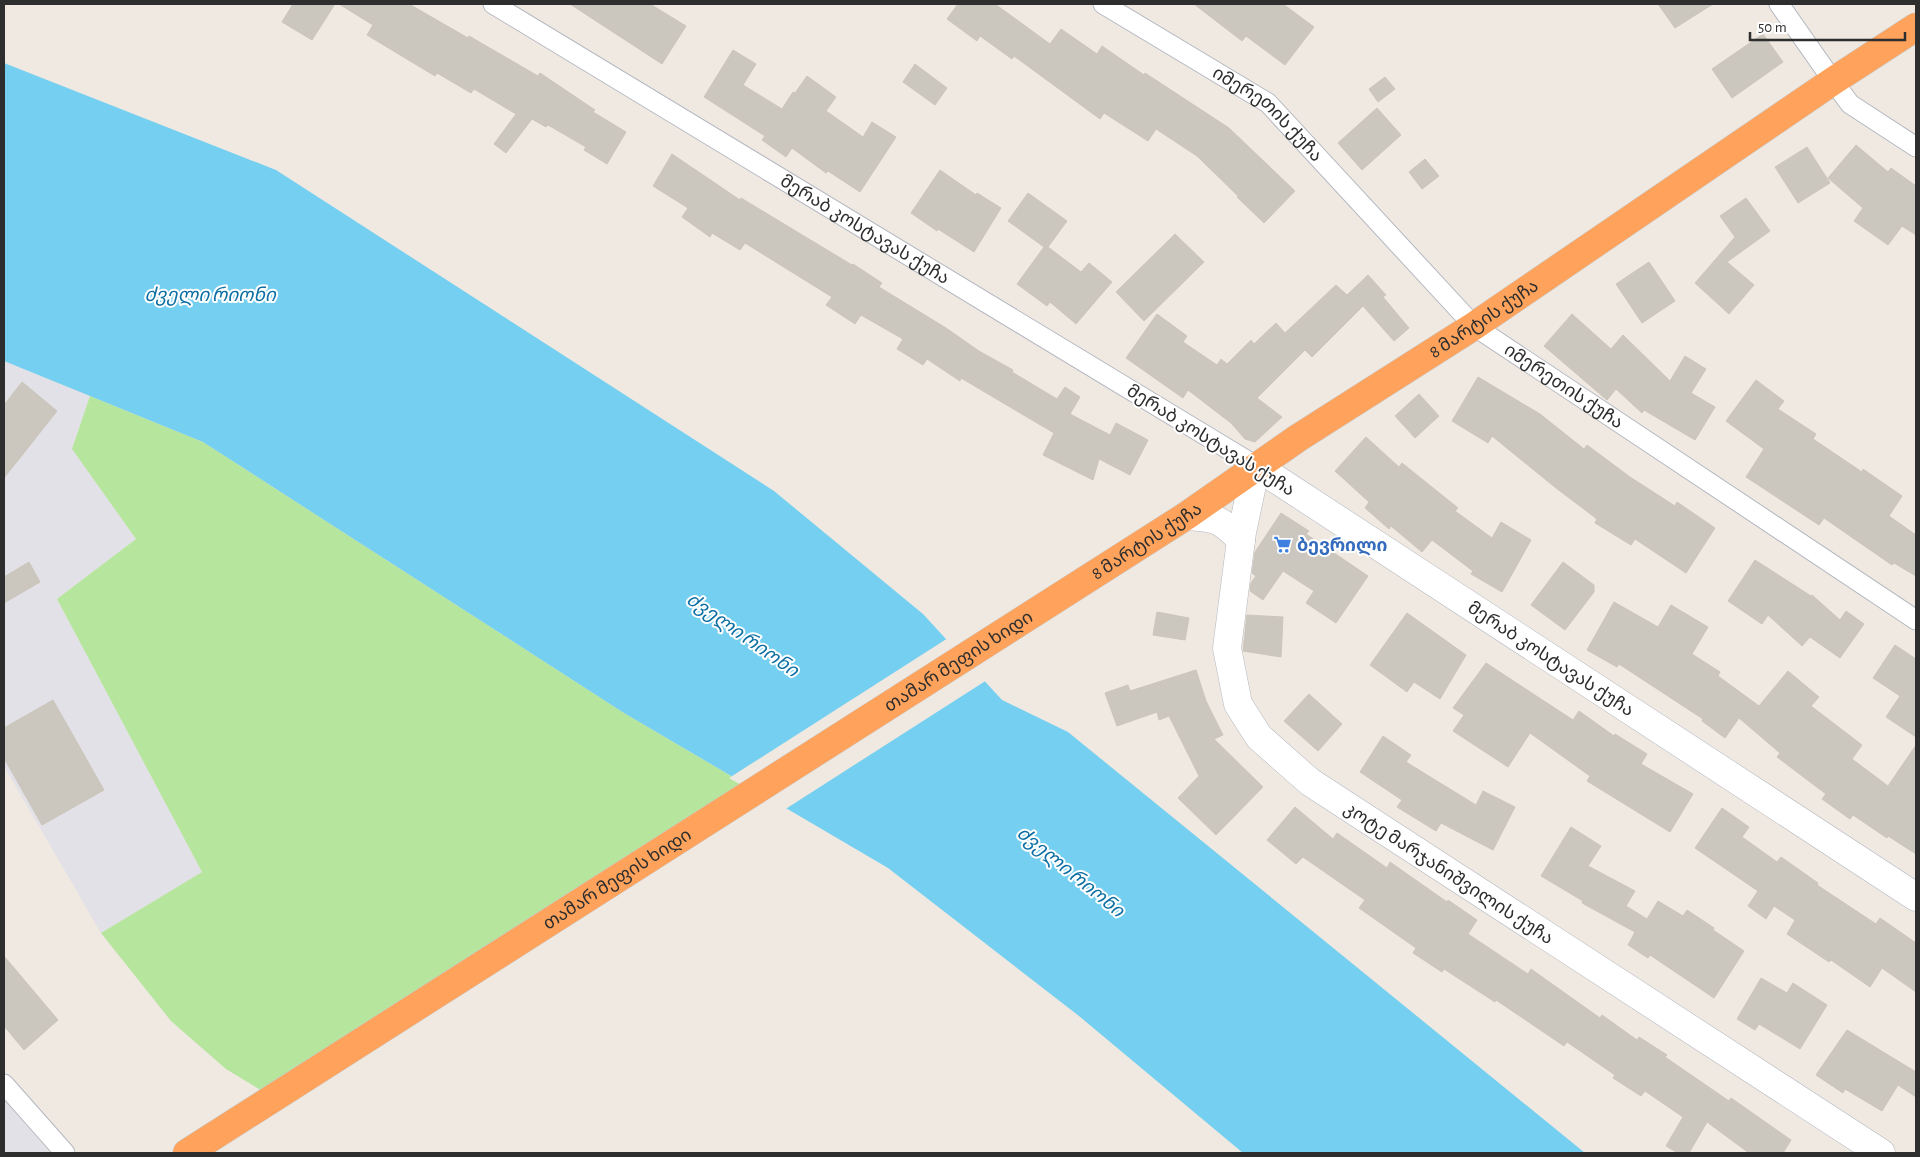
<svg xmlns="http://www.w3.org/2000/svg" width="1920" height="1157" font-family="'Alegreya Sans','Noto Sans Georgian',sans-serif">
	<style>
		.industrial { fill: #e3e1e8 }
		.green { fill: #b6e59e }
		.water { fill: #75cff0 }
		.pier { fill: #efe9e1 }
		.building { fill: #cbc7bf; stroke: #cbc5ba }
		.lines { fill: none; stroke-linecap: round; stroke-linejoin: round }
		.street-casing { stroke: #b4b7c1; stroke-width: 21 }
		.secondary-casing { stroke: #b4b7c1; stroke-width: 29 }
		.highway-casing { stroke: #c9c9c9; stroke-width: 29 }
		.street { stroke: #fff; stroke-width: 19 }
		.secondary { stroke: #fff; stroke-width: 28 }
		.highway { stroke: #ffa35c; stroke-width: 28 }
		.labels { text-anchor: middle; stroke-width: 4; stroke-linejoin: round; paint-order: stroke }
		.street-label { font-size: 18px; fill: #2e2e2e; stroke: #fff }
		.shop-label { font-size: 18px; font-weight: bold; fill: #366cbe; stroke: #fff; text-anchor: start }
		.water-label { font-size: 19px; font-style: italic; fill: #0d6fa3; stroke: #fff }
	</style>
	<rect width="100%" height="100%" fill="#efe9e1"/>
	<path class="industrial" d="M4,361L90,396L72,449L136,539L57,599L202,872L101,933L4,766Z
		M4,1100L50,1153H4Z"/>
	<path class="green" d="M90,396L203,442L624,713L750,787L262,1091L226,1069L171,1021L101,933L202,872L57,599L136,539L72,449Z"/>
	<path class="water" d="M4,63L276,170L774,491L923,614L1002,700L1068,732L1585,1153H1243L1079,1016L888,868L624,713L203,442L4,361Z"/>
	<path class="pier" d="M948,638L987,680L784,810L729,778Z"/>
	<path class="building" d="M293,4H335L312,40L282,22Z
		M339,4H409L468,38L469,36L538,76L540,73L595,110L593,112L626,132L607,164L584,150L586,147L548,125L546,127L532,119L506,153L494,144L516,114L474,89L471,93L437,73L435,76L367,35L373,25Z
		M570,4H650L686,26L662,64Z
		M958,4H995L1050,44L1061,29L1097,54L1102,46L1144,75L1145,73L1229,128L1295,191L1264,223L1237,197L1238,196L1197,156L1156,129L1148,141L1104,113L1100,119L1014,56L1012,59L980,36L977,41L947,19Z
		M1194,4H1283L1314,27L1285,65L1246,36L1242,41Z
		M1658,4H1713L1675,28Z
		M1763,34L1783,62L1732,98L1712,69Z
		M733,50L756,64L743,85L782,109L793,92L795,93L807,76L836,97L826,111L863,137L872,122L896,137L860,192L828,171L826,173L792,148L786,157L762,140L765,136L704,97Z
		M915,64L947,88L935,105L903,82Z
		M1385,77L1395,89L1378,102L1369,89Z
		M1377,108L1401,135L1362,170L1338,143Z
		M1856,145L1888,172L1891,168L1916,186V235L1902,226L1888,245L1854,221L1863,208L1828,178Z
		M1807,147L1830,183L1798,203L1775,167Z
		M672,154L740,200L741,198L852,265L853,264L882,283L879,287L946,328L979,351L1013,370L1012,372L1057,399L1065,387L1080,397L1070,414L1110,435L1116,423L1148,440L1130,475L1099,459L1093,480L1043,455L1054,433L961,378L960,381L927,359L923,365L897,349L903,339L861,315L855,324L826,305L832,297L745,243L740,250L712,233L710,237L682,217L688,208L653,186Z
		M1425,159L1439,176L1422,189L1409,172Z
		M940,170L976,195L977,193L1001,208L974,252L938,229L937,231L911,213Z
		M1028,193L1067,221L1048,247L1081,272L1089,263L1112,282L1076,324L1050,302L1047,306L1017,284L1044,247L1008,221Z
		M1746,198L1770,231L1727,262L1754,285L1729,314L1695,283L1735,237L1720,216Z
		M1175,234L1204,262L1144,321L1116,292Z
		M1649,262L1675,301L1642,323L1616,284Z
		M1368,275L1386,295L1383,297L1409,328L1394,341L1363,306L1312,357L1305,350L1257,398L1282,417L1255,442L1245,439L1231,423L1188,390L1183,398L1126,358L1157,314L1187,336L1183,342L1217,365L1221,359L1227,364L1251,340L1254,344L1276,323L1285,333L1336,285L1347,295Z
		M1572,314L1611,349L1623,335L1670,381L1685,356L1706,369L1691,393L1715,407L1695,440L1644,410L1642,413L1616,389L1607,400L1544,346Z
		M1478,377L1540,414L1584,449L1587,445L1630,477L1675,506L1677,502L1715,528L1686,573L1635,539L1631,545L1595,523L1597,519L1556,488L1492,436L1488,443L1452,421Z
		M1756,380L1784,401L1778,409L1816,434L1813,439L1862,472L1863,469L1902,496L1889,516L1916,535V576L1894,563L1892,565L1824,518L1819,525L1746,477L1764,449L1726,421Z
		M22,382L57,411L4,478V405Z
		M1419,394L1439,416L1415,438L1395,416Z
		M1366,437L1399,467L1402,463L1458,508L1455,511L1492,538L1501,522L1531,540L1502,592L1471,574L1473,571L1432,540L1422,552L1391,526L1389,529L1365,508L1369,502L1335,471Z
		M1281,513L1309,531L1306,534L1368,576L1336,623L1306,603L1314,591L1283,571L1263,600L1250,591L1251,583L1256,576L1252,573L1255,552Z
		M1755,560L1811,596L1812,595L1840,620L1846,611L1864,624L1840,658L1810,637L1802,646L1768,615L1762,624L1728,601Z
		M29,562L40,582L4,603V577Z
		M1563,562L1594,585V592L1565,630L1531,605Z
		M1614,602L1658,627L1671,605L1708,627L1692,654L1720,672L1718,676L1759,706L1788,671L1819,697L1811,706L1862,745L1852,759L1888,786L1916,745V854L1888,836L1887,838L1853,815L1850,819L1822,799L1826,794L1777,757L1780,753L1739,718L1725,738L1702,721L1703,719L1619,664L1617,667L1587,650Z
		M1157,612L1189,618L1185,640L1153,635Z
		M1407,613L1466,655L1440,699L1414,682L1407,692L1370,665Z
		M1247,615L1283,617L1281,657L1243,651Z
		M1895,645L1916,659V737L1886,717L1900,696L1873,678Z
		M1486,663L1573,720L1579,711L1614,736L1615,734L1647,754L1641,764L1693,794L1670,832L1587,781L1590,776L1530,733L1508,767L1453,731L1464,715L1453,708Z
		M1196,670L1206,701L1223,735L1214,739L1263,787L1216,835L1178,798L1199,776L1169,716L1159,720L1157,712L1117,726L1105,693L1128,685L1130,691Z
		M1309,694L1342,724L1318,751L1284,721Z
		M53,700L104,790L42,825L4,758V728Z
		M1383,736L1411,755L1406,762L1476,805L1483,791L1515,807L1493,850L1441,823L1436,831L1397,807L1402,800L1360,772Z
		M1295,807L1333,839L1337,833L1387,868L1390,862L1447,902L1448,900L1477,920L1468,934L1528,974L1531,969L1600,1018L1602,1015L1637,1040L1639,1037L1667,1055L1665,1057L1729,1101L1731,1098L1791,1140L1783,1153H1749L1707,1122L1689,1153H1678L1666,1146L1683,1117L1645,1091L1641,1096L1613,1078L1615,1075L1567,1042L1564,1046L1496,1000L1495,1002L1444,969L1442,972L1413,953L1416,948L1359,908L1365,900L1303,857L1296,864L1267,840Z
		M1722,808L1749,827L1742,837L1777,862L1781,857L1818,883L1817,885L1876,924L1880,918L1916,943V992L1882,968L1870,987L1831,960L1829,962L1787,934L1795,920L1774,906L1766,919L1748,906L1758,891L1695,848Z
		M1571,827L1601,846L1588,866L1635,891L1626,906L1647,919L1658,901L1683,916L1687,910L1714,928L1713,930L1744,951L1714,998L1650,955L1648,958L1628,945L1635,932L1582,903L1583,901L1541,876Z
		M4,956L58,1020L24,1050L4,1026Z
		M1761,978L1787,993L1793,983L1827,1005L1800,1049L1759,1024L1755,1030L1737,1019Z
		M1847,1030L1916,1072V1097L1898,1085L1882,1111L1845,1089L1843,1093L1816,1075Z"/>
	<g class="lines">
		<defs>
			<g id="street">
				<path id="s1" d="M493,4L1256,466"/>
				<path id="s2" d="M1103,4L1268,103L1474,326L1916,620"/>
				<path d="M1779,4L1833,81L1850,104L1916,147"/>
				<path d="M4,1084L65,1153"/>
			</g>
			<g id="secondary">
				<path d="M1186,516C1216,518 1220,518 1241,540"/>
				<path id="s3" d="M1881,1153L1310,782L1259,737L1238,704L1227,648L1242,532L1256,466L1916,897"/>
			</g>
			<g id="highway">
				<path id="s4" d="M187,1153L1186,516L1298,438L1474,326L1833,81L1916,27"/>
			</g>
		</defs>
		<use href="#street" class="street-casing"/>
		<use href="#secondary" class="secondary-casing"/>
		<use href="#highway" class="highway-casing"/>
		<use href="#street" class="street"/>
		<use href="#secondary" class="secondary"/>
		<use href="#highway" class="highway"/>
	</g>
	<defs>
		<symbol id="supermarket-bare" viewBox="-9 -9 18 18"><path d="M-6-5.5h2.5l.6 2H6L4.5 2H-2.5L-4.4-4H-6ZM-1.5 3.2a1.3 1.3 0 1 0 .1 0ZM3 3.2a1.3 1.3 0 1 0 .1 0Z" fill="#3f7fe0" stroke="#fff" stroke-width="2.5" paint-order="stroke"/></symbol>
	</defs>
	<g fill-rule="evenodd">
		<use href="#supermarket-bare" x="1270" y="532" width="25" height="25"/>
	</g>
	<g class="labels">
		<g class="street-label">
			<text dy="6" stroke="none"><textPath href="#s2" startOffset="199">იმერეთის ქუჩა</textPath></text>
			<text dy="6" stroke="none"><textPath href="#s1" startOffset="435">მერაბ კოსტავას ქუჩა</textPath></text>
			<text dy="6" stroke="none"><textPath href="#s4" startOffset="1542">8 მარტის ქუჩა</textPath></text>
			<text dy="6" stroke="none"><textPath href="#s2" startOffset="604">იმერეთის ქუჩა</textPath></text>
			<text transform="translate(1211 440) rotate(32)" y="6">მერაბ კოსტავას ქუჩა</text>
			<text dy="6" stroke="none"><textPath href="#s4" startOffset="1138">8 მარტის ქუჩა</textPath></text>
			<text dy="6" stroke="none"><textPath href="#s3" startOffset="1382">მერაბ კოსტავას ქუჩა</textPath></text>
			<text dy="6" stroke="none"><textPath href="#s4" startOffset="915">თამარ მეფის ხიდი</textPath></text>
			<text transform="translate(1449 873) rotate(33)" y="6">კოტე მარჯანიშვილის ქუჩა</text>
			<text dy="6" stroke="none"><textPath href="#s4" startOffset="510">თამარ მეფის ხიდი</textPath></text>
		</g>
		<g class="shop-label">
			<text x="1297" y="551">ბევრილი</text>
		</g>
		<g class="water-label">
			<text x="210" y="301">ძველი რიონი</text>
			<text transform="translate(743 634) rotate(35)" y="7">ძველი რიონი</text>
			<text transform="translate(1071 871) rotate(39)" y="7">ძველი რიონი</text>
		</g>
	</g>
	<rect width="1920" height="1157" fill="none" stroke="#2e2e2e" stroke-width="10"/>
	<path d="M1750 32v8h155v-8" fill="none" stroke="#2e2e2e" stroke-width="2.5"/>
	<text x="1758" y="32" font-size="15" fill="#2e2e2e" stroke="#ffffff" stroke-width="4" paint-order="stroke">50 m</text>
</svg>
